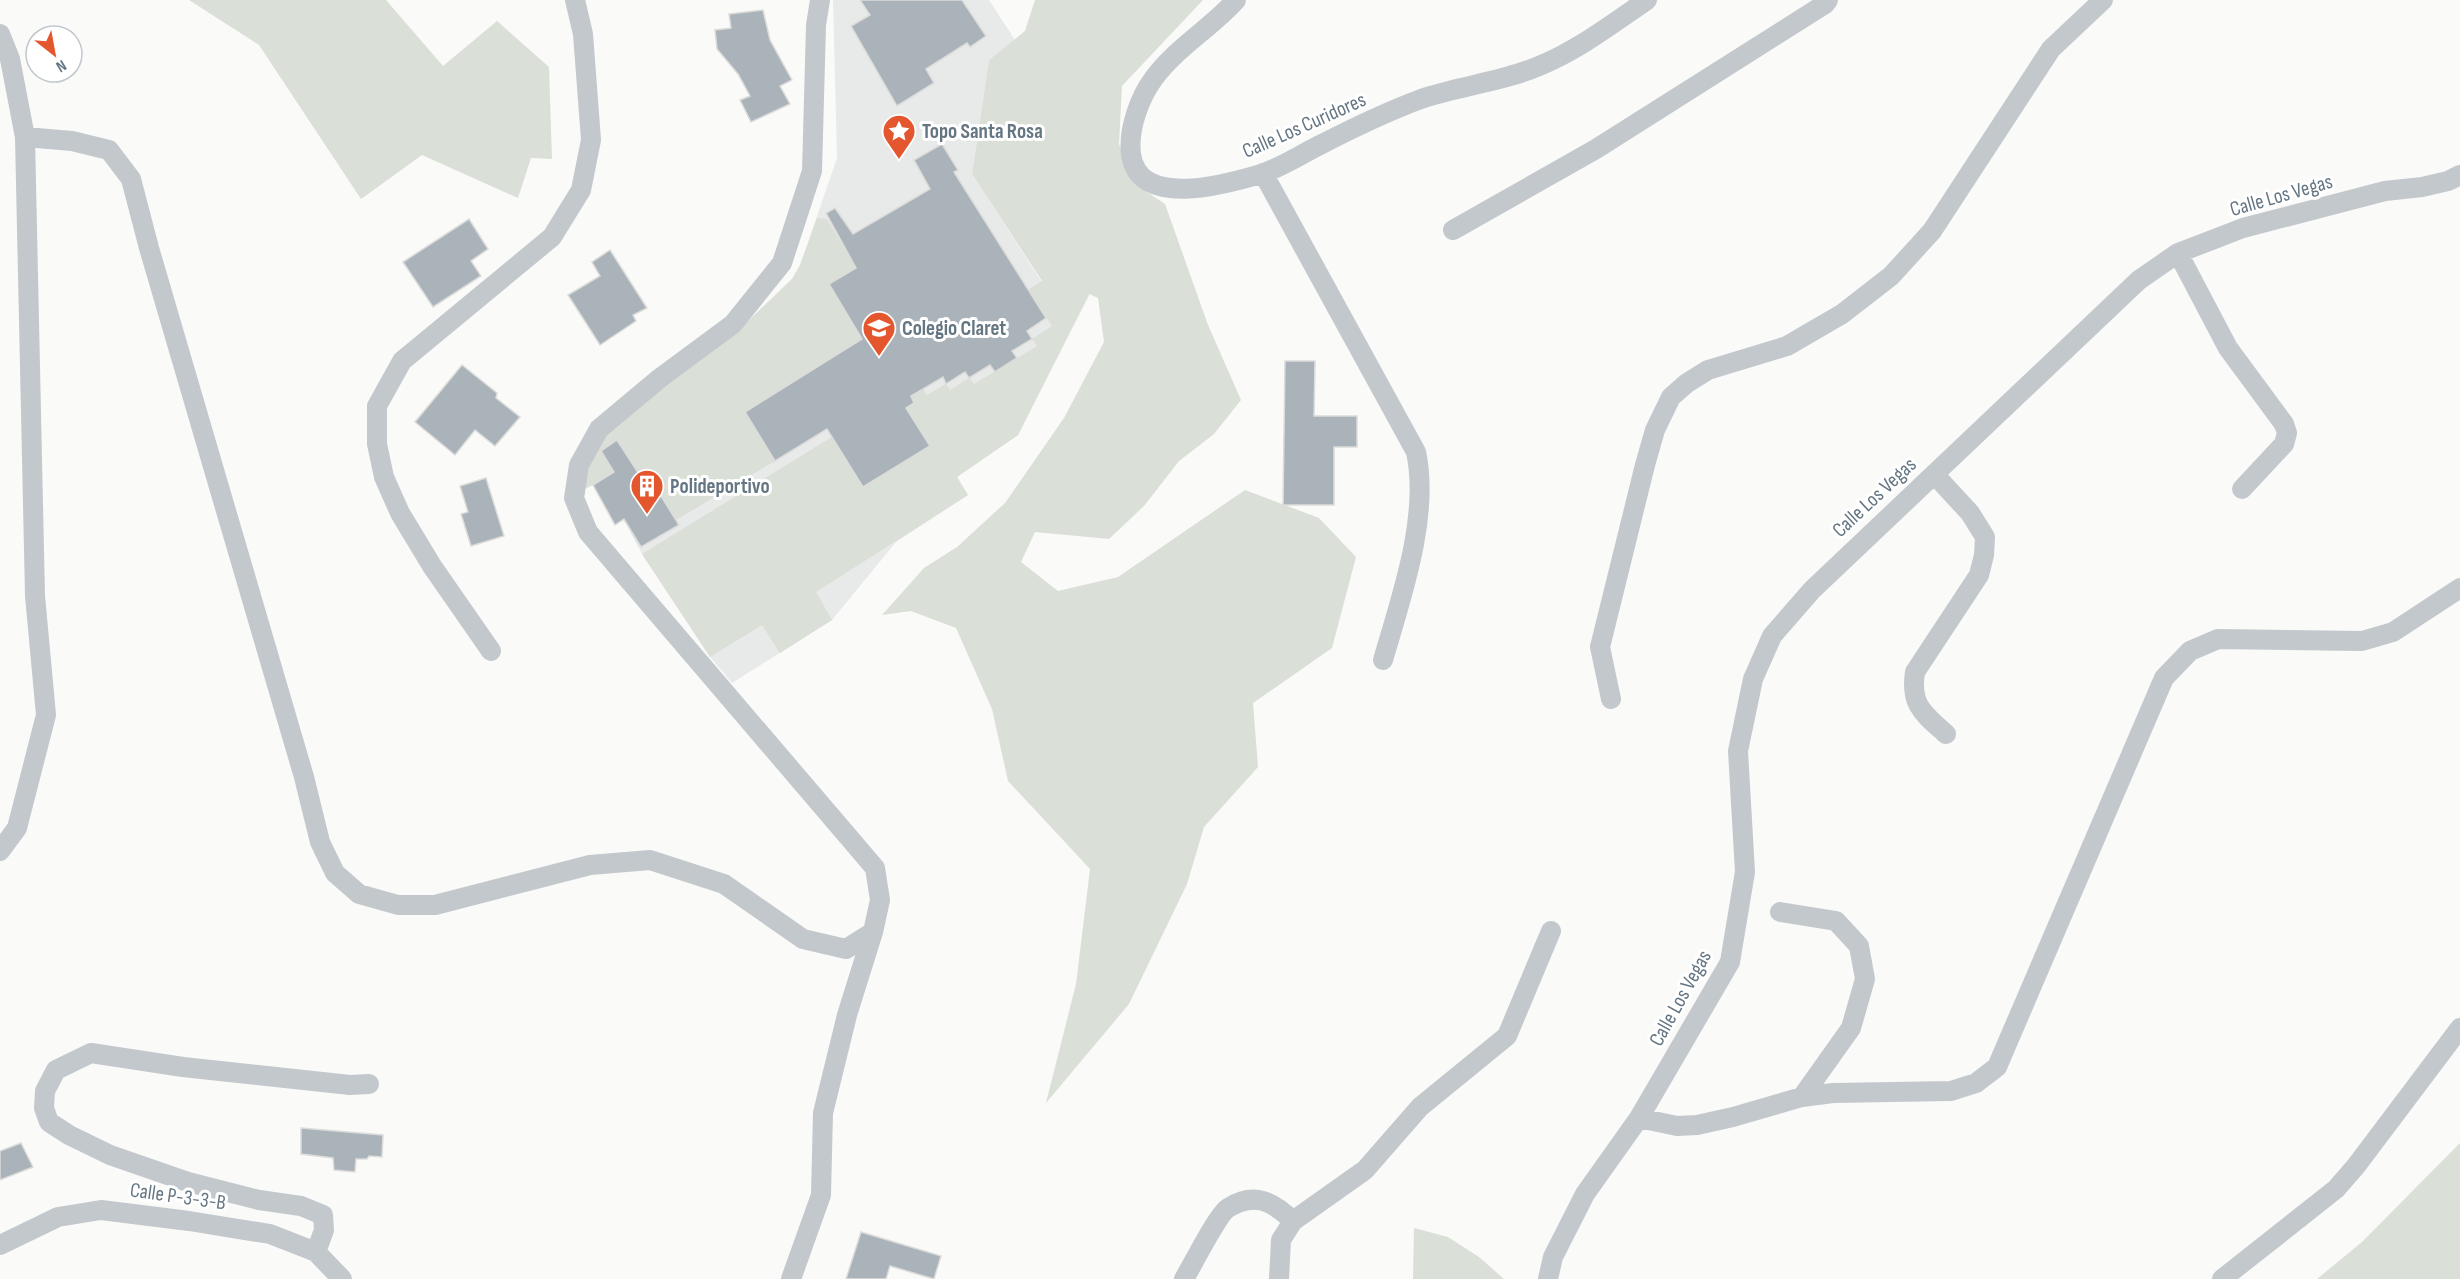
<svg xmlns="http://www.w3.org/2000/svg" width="2460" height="1279" font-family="'Sofia Sans Condensed',sans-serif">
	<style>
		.built { fill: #e8e9e9 }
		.green { fill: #dadfd7 }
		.building { fill: #aab3b9; stroke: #dcdcda; stroke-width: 1.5 }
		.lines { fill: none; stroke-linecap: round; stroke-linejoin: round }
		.minor { stroke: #c3c8cc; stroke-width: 20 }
		.labels { text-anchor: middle; stroke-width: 6; stroke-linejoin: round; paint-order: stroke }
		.street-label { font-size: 21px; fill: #657683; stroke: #fff }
		.poi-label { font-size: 21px; font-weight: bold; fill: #657683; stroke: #fff; text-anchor: start }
	</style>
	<rect width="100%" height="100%" fill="#fafaf8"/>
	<path class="built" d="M833,0H989L1015,40L989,60L972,174L1041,281L1090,294L1018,435L957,477L968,495L896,542L832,620L732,683L710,657L642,554L624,520L615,525L593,485L585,489L588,446L745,324L792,279L800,266L837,158Z"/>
	<path class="green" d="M189,0H386L443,66L497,21L549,67L552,159L531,158L518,198L422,155L361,199L259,45Z
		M1035,0H1203L1122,86L1119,144L1135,184L1165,204L1208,325L1241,400L1214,434L1179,461L1144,506L1109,539L1035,532L1021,562L1058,591L1118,577L1245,490L1319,518L1356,557L1332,648L1253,703L1258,767L1204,827L1187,884L1129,1004L1046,1103L1076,984L1090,869L1008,781L992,709L956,628L911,611L882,615L924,568L957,547L1005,503L1064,418L1104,342L1098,298L1089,294L1018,435L957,477L968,495L816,592L832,620L780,653L762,625L710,657L642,554L832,437L863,487L930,446L906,408L907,388L918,380L927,395L946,384L950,390L969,378L974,384L1037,346L1032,339L1052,326L1028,290L1042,281L972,174L989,60L1025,31Z
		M817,218L827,219L856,268L830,284L867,346L843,351L745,412L775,461L676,520L656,488L650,491L617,441L601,451L614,472L585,489L588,446L745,324L792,279L800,265Z
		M2460,1143V1279H2317L2362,1242Z
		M1414,1228L1448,1237L1479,1257L1504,1279H1413Z"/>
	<path class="building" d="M860,0H962L986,36L970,47L967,43L926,69L934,83L897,106L851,26L870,15Z
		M763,10L770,40L792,80L780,86L790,104L751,122L740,100L750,96L738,74L717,49L715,30L731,28L729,14Z
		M942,144L958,170L954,172L1046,318L1027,331L1032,339L1012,351L1017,358L995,372L990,365L969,378L965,372L946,384L943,377L911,396L914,403L906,408L930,446L863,487L827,429L775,461L745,412L862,339L829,284L856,268L826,213L835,208L853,234L930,189L914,160Z
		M469,219L488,249L471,261L481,276L433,307L403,262Z
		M610,250L647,308L633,315L636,321L600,345L568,295L600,276L592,262Z
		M1285,361H1315L1314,416H1357V447H1334V505H1283Z
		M462,365L497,393L496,398L520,417L495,446L475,430L455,455L415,422Z
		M617,440L650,491L656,488L679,525L641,547L624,519L615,525L593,485L614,472L601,451Z
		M486,478L504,536L471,546L461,514L468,512L460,486Z
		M301,1128L383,1135L382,1157L369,1156L367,1159H356L355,1172L334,1170L333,1158L301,1154Z
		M21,1143L33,1167L0,1180V1151Z
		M861,1232L941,1256L934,1279L890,1266L886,1279H846Z"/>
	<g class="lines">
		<path class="minor" d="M1236,0C1211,28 1177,47 1154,78C1139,98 1128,130 1131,154C1138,210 1227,184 1261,174C1280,168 1300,155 1318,146C1351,129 1386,112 1421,99C1459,86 1502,82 1539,66C1578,50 1612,24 1647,0
			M0,34L10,59L25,137L35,596L46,715L17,828L0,851
			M25,137L72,141L109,150L131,179L149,248L304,777L320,842L335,873L359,894L398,905H435L590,865L650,860L724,884L803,939L846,949L873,932
			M1263,173L1416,452C1430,516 1401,598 1383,660
			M1453,230L1596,149L1825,4L1828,0
			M2178,253L2228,348L2284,424L2287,433L2284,444L2242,489
			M1934,474L1970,513L1985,537L1984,555L1979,575L1915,672C1910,705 1923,713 1946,734
			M491,651L432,566L400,513L384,477L377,444V406L402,361L552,237L581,190L591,140L583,34L575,0
			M1611,699L1600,647L1645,465L1655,430L1671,397L1687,383L1708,370L1787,346L1842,314L1891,276L1932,231L2051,49L2103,0
			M1780,912L1836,921L1859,946L1865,979L1851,1028L1802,1097
			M1639,1118L1677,1126L1697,1125L1733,1117L1802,1097L1833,1093L1951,1091L1976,1083L1997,1067L2164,678L2190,651L2218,639L2362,641L2393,632L2460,588
			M0,1245L58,1217L101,1210L189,1221L270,1234L316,1252L342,1279
			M316,1252L324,1230L323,1215L301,1206L259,1200L188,1182L110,1155L69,1135L49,1122L44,1108L45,1091L56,1070L91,1053L183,1067L350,1085L369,1084
			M791,1279L821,1195L823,1113L847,1015L873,932L880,900L875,868L588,532L574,498L579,465L599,429L660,378L733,324L782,263L812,171L816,25L820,0
			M1184,1279C1192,1266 1218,1214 1228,1208C1255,1191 1273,1202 1293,1221
			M1279,1279L1281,1240L1293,1221L1365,1170L1420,1107L1507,1036L1551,931
			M1548,1279L1553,1257L1585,1194L1639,1118L1730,962L1745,872L1738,751L1753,679L1772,636L1812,590L2139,280L2178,253L2243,228L2385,191L2422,187L2448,181L2460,175
			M2222,1279L2336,1189L2356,1166L2460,1028"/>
	</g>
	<defs>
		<symbol id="sight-pin" viewBox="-11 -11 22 30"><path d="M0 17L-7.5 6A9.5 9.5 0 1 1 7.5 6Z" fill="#e4572e" stroke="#fff"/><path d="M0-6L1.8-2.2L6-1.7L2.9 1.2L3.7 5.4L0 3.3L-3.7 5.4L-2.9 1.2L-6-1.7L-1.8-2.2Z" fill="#fff"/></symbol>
		<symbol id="school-pin" viewBox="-11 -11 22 30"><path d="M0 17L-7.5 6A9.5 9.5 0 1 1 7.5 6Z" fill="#e4572e" stroke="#fff"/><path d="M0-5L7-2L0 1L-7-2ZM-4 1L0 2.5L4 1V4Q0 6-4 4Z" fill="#fff"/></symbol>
		<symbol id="building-pin" viewBox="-11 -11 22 30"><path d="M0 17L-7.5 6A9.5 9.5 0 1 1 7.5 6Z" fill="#e4572e" stroke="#fff"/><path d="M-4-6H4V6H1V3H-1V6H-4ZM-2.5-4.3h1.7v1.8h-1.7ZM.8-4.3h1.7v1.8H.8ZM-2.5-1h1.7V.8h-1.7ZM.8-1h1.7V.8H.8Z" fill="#fff"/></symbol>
	</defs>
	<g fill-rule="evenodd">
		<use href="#sight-pin" x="880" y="112" width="38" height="52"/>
		<use href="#school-pin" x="860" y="309" width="38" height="52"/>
		<use href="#building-pin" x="628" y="467" width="38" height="52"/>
	</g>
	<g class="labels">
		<g class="street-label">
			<text transform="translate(1304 125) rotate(-24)" y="7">Calle Los Curidores</text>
			<text transform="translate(2281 195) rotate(-16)" y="7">Calle Los Vegas</text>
			<text transform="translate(1874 497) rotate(-43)" y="7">Calle Los Vegas</text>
			<text transform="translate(1680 998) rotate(-61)" y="7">Calle Los Vegas</text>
			<text transform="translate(178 1196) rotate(8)" y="7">Calle P-3-3-B</text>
		</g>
		<g class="poi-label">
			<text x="922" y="138">Topo Santa Rosa</text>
			<text x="902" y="335">Colegio Claret</text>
			<text x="670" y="493">Polideportivo</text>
		</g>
	</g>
	<g transform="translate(54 54) rotate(149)"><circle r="28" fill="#ffffff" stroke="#c1c8cd" stroke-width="1.5"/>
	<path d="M0-4.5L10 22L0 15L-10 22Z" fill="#e4572e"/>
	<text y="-9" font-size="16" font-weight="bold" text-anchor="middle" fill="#657683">N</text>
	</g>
</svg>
